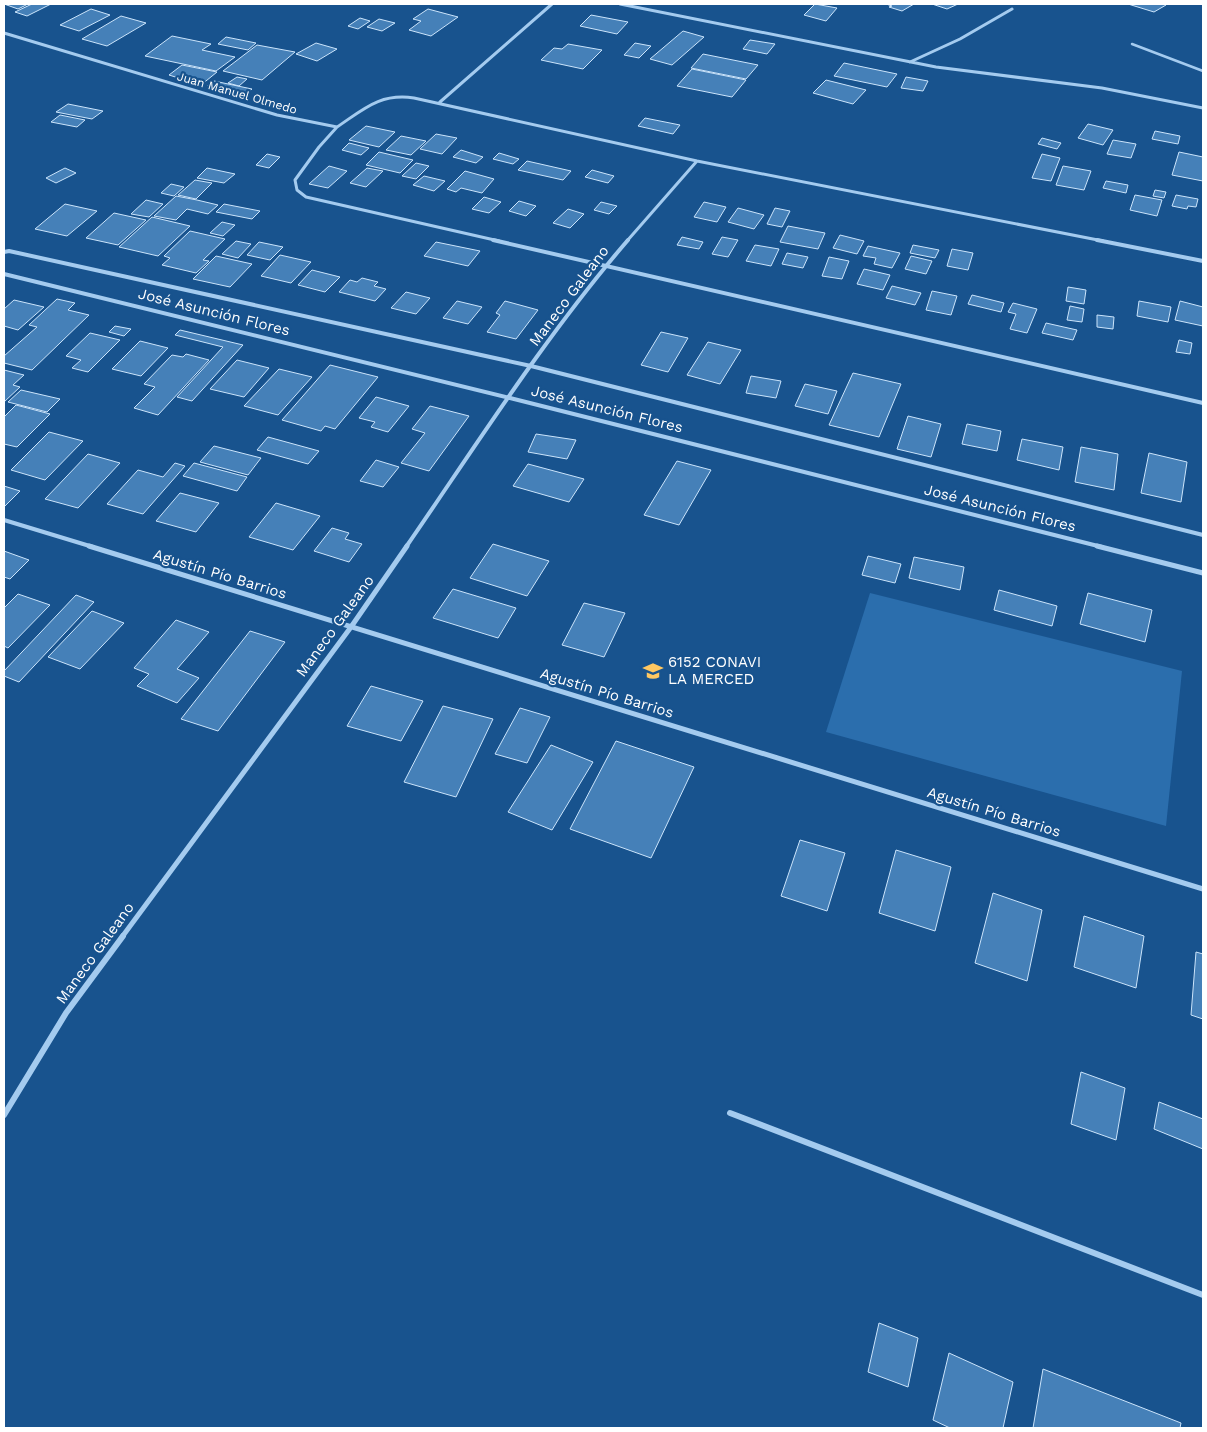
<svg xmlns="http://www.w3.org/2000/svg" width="1207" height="1432" font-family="'Work Sans',sans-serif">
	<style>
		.green { fill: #2b6ead }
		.building { fill: #4580b8; stroke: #cbe4fb }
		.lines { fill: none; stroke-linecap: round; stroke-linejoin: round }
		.lane { stroke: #a4cbef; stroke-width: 2.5 }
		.street-far3 { stroke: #a4cbef; stroke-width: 3 }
		.street-far2 { stroke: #a4cbef; stroke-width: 4 }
		.street-far1 { stroke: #a4cbef; stroke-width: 5 }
		.street { stroke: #a4cbef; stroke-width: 6 }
		.labels { text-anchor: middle; stroke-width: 4.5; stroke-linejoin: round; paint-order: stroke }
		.far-street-label { font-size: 12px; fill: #fff; stroke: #18538e }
		.street-label { font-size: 15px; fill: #fff; stroke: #18538e }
		.poi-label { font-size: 15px; fill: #fff; stroke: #18538e; text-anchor: start }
	</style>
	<rect width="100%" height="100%" fill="#18538e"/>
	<path class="green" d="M870,593L1182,671L1166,826L826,732Z"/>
	<path class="building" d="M4,4H28L18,9Z
		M32,4H51L27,16L15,12Z
		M815,4L837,8L826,21L804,15Z
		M886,4H914L902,11L889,7L892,6Z
		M932,4H958L947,9Z
		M1128,4H1164L1166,5L1154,12Z
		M91,9L110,15L79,31L60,25Z
		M428,9L458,17L431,36L409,30L421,21L413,19Z
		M591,15L628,22L617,34L580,26Z
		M121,16L146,23L107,46L82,39Z
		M360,18L370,21L358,29L348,26Z
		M379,19L395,23L382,31L367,27Z
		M683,31L704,37L672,65L650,59Z
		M172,36L211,44L202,50L235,57L216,71L145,56Z
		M226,37L256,43L248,50L218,44Z
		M750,40L775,44L767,54L743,49Z
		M316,43L337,49L317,61L296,54Z
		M635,43L651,46L639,58L624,55Z
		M568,44L602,50L583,69L541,60L554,48L562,49Z
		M257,45L295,52L262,80L223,71Z
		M703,54L758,65L746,79L691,68Z
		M844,63L897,74L887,87L834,76Z
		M182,65L217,72L201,85L169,75Z
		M692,69L746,80L732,97L677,86Z
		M237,77L247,79L239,86L228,83Z
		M906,77L928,81L923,91L901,88Z
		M826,80L866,90L853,104L813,93Z
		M214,81L252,89L242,98L207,86Z
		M68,104L103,111L92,119L56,112Z
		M60,115L85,120L77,127L51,122Z
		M645,118L680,125L673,134L638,126Z
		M1088,124L1113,130L1103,145L1078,138Z
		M366,126L395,132L379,147L349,140Z
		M1155,131L1180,136L1178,144L1152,139Z
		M436,134L457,138L442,154L420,149Z
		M401,136L426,141L411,155L386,150Z
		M1042,138L1061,143L1057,149L1038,144Z
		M1113,140L1136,144L1131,158L1107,154Z
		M349,143L369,148L361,155L342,150Z
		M461,150L483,157L476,163L453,157Z
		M379,152L413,160L400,173L366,165Z
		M1179,152L1203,157V181L1172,175Z
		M499,153L519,159L513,164L493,159Z
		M267,154L280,157L269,168L256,165Z
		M1042,154L1060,158L1051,181L1032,178Z
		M527,161L571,171L563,180L518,170Z
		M416,163L429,166L416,179L402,176Z
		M329,166L347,171L328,188L309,184Z
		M1063,166L1091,171L1084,190L1056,185Z
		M65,168L76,173L56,183L46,178Z
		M207,168L235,174L224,183L197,178Z
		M367,168L383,171L366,187L350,183Z
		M592,170L614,176L608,183L585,177Z
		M465,171L494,179L482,193L461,188L456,192L447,189Z
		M424,176L445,181L434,191L413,185Z
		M195,180L212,183L196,199L178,195Z
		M1106,181L1128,185L1126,193L1103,188Z
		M171,184L184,187L174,196L161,193Z
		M1155,190L1166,192L1164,198L1153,196Z
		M1135,195L1162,200L1157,216L1130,210Z
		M1176,195L1198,199L1196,207L1188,206L1187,209L1172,206Z
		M176,196L197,200L218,205L208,214L187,209L176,220L154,216Z
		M484,197L501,202L489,213L472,209Z
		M146,200L163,204L149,217L131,214Z
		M519,201L536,206L526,216L509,211Z
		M601,202L617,206L609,214L594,210Z
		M704,202L726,207L717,222L694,217Z
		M65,204L97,211L67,236L35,229Z
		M224,204L260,211L252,219L216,212Z
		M738,208L764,215L754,229L728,222Z
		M775,208L790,211L782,227L767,224Z
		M568,209L584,214L570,228L553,223Z
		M114,213L146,220L118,245L86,238Z
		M152,217L190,226L158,256L119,247Z
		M222,222L235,225L223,236L210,233Z
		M788,226L825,233L818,249L780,242Z
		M190,231L225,239L203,260L209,261L196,273L162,265L170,258L164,256Z
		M840,235L864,241L857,254L833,248Z
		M682,237L703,242L699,249L677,245Z
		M722,237L738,240L728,257L712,254Z
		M236,241L251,244L238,258L222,254Z
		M259,242L283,247L270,260L247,255Z
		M436,242L480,251L468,266L424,256Z
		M755,245L779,249L771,266L746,261Z
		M913,245L939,250L935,258L910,253Z
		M868,246L900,253L892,268L874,264L876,258L863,256Z
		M952,249L973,253L968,270L947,266Z
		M787,253L808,257L803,268L782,264Z
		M280,255L311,262L291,283L261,276Z
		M216,256L252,264L230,287L193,279Z
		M911,256L932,261L926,274L905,269Z
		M829,257L849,261L842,279L822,276Z
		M864,269L890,275L883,290L857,284Z
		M312,270L340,277L325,292L298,285Z
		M362,278L378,282L374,286L386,289L375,301L339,292L350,280L357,282Z
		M892,286L921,293L915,305L886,298Z
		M1068,287L1086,290L1084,304L1066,301Z
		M932,291L957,296L951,315L926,310Z
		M406,292L430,298L416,314L391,308Z
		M972,295L1004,303L1001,312L968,304Z
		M57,299L75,303L68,310L89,315L32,370L4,363V356L37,327L29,325Z
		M14,300L44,307L18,330L4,326V309Z
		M457,301L482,307L468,324L443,318Z
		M505,301L538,310L516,339L487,332L500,315L496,313Z
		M1139,301L1171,307L1168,322L1137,316Z
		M1180,301L1203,307V326L1175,320Z
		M1013,303L1037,309L1027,333L1010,329L1016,314L1008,312Z
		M1070,306L1084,309L1082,322L1067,320Z
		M1097,315L1114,317L1113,329L1097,327Z
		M1046,323L1077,330L1073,340L1042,333Z
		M115,326L131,329L124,336L109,332Z
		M180,330L243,345L192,401L177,397L223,347L175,335Z
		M661,332L688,338L668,372L641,365Z
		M90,333L120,340L88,372L72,368L81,360L66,356Z
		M1179,340L1192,343L1190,354L1176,352Z
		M140,341L168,348L141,376L112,369Z
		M708,342L741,350L720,384L687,375Z
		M186,354L209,360L158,415L134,408L155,387L144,384L172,355L183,357Z
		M237,360L269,368L244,397L210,389Z
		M330,365L378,377L335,429L325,426L321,431L282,420Z
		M279,369L312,377L278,415L244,406Z
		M4,370L24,375L13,385L20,387L4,402Z
		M853,373L901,384L879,437L829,425Z
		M751,376L781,381L776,398L746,393Z
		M805,384L837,391L828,414L795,406Z
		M21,390L60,399L47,412L8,402Z
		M376,397L409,406L388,432L371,427L375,422L359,418Z
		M16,405L50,414L17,447L4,444V417Z
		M430,406L469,416L429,471L401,463L425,433L412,429Z
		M908,416L941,424L931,457L897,449Z
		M967,424L1001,431L997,451L962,444Z
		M49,432L83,441L45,480L11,470Z
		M536,434L576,440L567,459L528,452Z
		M268,437L319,451L308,464L257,450Z
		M1022,439L1063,447L1059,470L1017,460Z
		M214,446L261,458L248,475L200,462Z
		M1081,447L1118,454L1114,490L1075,482Z
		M1149,453L1187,462L1181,502L1141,493Z
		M88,454L120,463L78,508L45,499Z
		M376,460L399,467L383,487L360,481Z
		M677,461L711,470L679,525L644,515Z
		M175,463L185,466L143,514L107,504L138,470L163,477Z
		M194,463L247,477L237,491L183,476Z
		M528,464L584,479L569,502L513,486Z
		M4,486L20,491L5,506H4Z
		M180,493L219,503L196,532L156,521Z
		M276,503L320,516L293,550L249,537Z
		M332,528L349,533L345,539L362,544L349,562L314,551Z
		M493,544L549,561L527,596L470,578Z
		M4,551L29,560L10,579L4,577Z
		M868,556L901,564L895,583L862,575Z
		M914,557L964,567L960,590L909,578Z
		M453,589L516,608L498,638L433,618Z
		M999,590L1057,606L1052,626L994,610Z
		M1088,593L1152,610L1145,642L1080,624Z
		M18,594L50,605L8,648L4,646V608Z
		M76,595L94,602L19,682L4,676V671Z
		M584,603L625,613L604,657L562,645Z
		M92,611L124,623L80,669L48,657Z
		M176,620L209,632L177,669L199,678L177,703L137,686L149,674L134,668Z
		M250,631L285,642L218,731L181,719Z
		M371,686L423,701L401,741L347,726Z
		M443,706L493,719L456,797L404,782Z
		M520,708L550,717L527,763L495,754Z
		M616,741L694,767L651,858L570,829Z
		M551,745L593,762L552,830L508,812Z
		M800,840L845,853L827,911L781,896Z
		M896,850L951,867L935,931L879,913Z
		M993,893L1042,910L1027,981L975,963Z
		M1084,916L1144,936L1136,988L1074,967Z
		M1196,952L1203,954V1019L1191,1015Z
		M1081,1072L1125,1088L1116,1140L1071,1124Z
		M1159,1102L1203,1119V1149L1154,1129Z
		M879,1323L918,1338L908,1387L868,1372Z
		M949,1353L1013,1382L1003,1428H950L933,1420Z
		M1043,1369L1181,1423L1180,1428H1033Z"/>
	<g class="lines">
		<path class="lane" d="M1132,44L1203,71"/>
		<path class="street-far3" d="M620,4L936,67L1102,88L1203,108
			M4,33L277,115L337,127C364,109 380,93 414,98L697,161L1103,241
			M910,62L960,39L1012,9
			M440,102L552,4
			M337,127L319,147L295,180L297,190L306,197L499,241
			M627,241L697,161"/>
		<path class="street-far2" d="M493,240L1203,403
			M1097,240L1203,261
			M4,252L9,251L531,366L1203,535
			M4,274L510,398L1102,547
			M4,520L93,547
			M406,547C477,444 546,335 628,240"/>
		<path class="street-far1" d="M89,546L1203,889
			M1097,546L1203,573
			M122,937L351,627L407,546"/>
		<path class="street" d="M730,1113L1203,1295
			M4,1115L66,1013L123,936"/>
	</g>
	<defs>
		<symbol id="school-bare" viewBox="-9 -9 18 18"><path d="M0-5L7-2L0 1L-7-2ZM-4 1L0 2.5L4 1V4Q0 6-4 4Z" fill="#ffc862" stroke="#18538e" stroke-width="2.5" paint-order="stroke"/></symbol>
	</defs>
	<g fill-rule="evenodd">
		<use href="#school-bare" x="639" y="657" width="28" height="28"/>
	</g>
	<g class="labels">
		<g class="far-street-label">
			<text transform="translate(237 93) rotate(16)" y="4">Juan Manuel Olmedo</text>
		</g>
		<g class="street-label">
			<text transform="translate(569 296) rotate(-53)" y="5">Maneco Galeano</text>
			<text transform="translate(214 312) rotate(14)" y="5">José Asunción Flores</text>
			<text transform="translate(607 409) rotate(14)" y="5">José Asunción Flores</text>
			<text transform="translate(1000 508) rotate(14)" y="5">José Asunción Flores</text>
			<text transform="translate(220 574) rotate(17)" y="5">Agustín Pío Barrios</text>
			<text transform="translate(335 626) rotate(-54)" y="5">Maneco Galeano</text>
			<text transform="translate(607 693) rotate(17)" y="5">Agustín Pío Barrios</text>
			<text transform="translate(994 812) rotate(17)" y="5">Agustín Pío Barrios</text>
			<text transform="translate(95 953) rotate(-54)" y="5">Maneco Galeano</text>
		</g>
		<g class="poi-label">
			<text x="668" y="667">6152 CONAVI<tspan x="668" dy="17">LA MERCED</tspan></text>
		</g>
	</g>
	<rect width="1207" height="1432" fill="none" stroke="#ffffff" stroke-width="10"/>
</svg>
